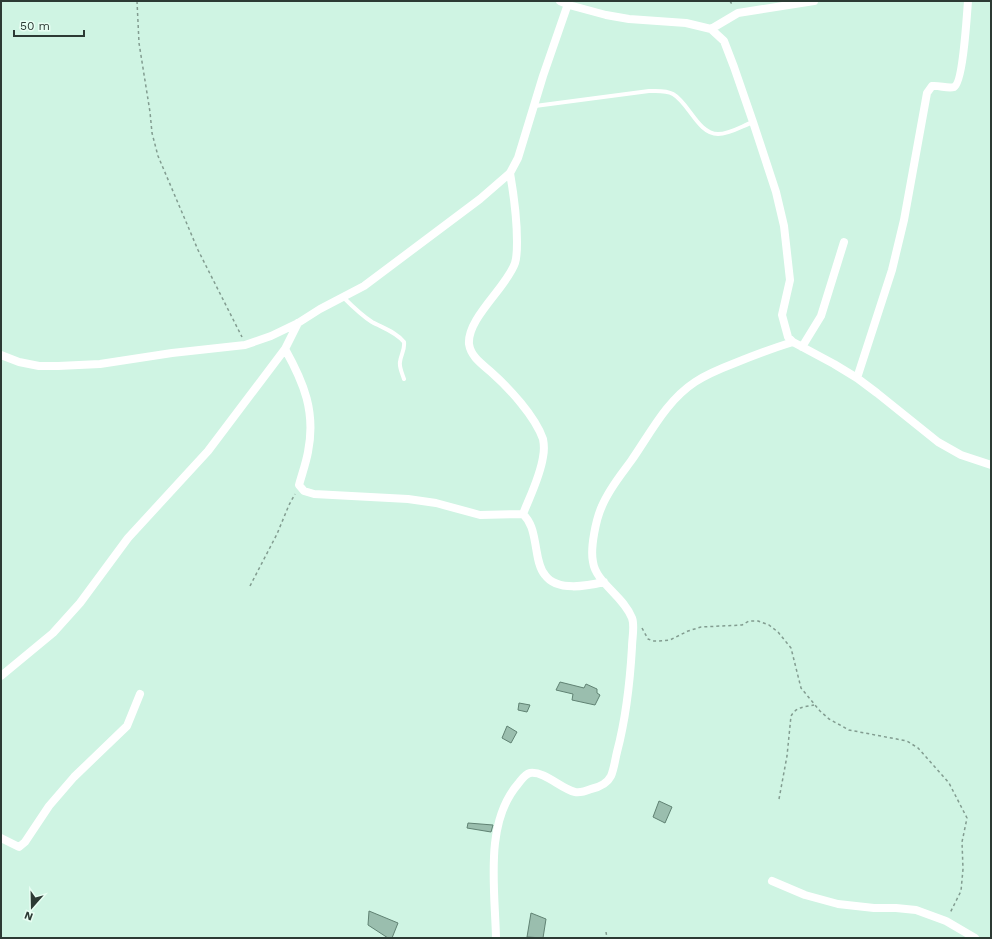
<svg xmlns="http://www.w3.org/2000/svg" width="992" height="939" font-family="'Work Sans',sans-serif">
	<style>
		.building { fill: #9abeae; stroke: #608273 }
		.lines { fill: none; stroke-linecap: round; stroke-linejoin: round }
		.path { stroke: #829c90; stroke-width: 1.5; stroke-dasharray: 3 3; stroke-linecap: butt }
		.service { stroke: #fff; stroke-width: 4 }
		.minor { stroke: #fff; stroke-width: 8 }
	</style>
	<rect width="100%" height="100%" fill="#cff4e3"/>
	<path class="building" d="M560,682L584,688L586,684L597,689V693L600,695L595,705L572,700L573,694L556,690Z
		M519,703L530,705L527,712L518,710Z
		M507,726L517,732L511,743L502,738Z
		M659,801L672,807L665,823L653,817Z
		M468,823L493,825L491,832L467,828Z
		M369,911L398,923L392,938H388L368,925Z
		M531,913L546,919L543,938L527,937Z"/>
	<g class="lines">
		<path class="path" d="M137,1L139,43L150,112L152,133L158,156L198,250L242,337
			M730,1L733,6
			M250,586L277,534L289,505L295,494
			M642,628L648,639L653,641H659L670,640L688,631L701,627L742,625L749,621H758L769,625L778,632L791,648L801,688L820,711L829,719L849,730L907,741L918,748L949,783L967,818L962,842L963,869L961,891L950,913
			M779,799L787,756L791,716C796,707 804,707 814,705
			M606,932L607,938"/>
		<path class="service" d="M535,106L649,91C657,91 666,90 673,94C689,103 698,134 718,134C730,134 742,126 753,122
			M343,297C352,306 361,315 372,322C383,328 396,332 404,342C405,350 401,354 400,362C399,367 402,373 404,379"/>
		<path class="minor" d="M560,1L569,5L606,15L629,19L686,23L711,29L724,41L734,67L753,122L776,192L784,226L790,280L782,315L788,337L793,342L834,364L857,378L877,393L938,442L961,455L991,465
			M711,29L738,13L814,1
			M510,173C514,196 517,218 517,242C517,249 517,257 515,263C507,287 467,318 469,344C471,357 482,364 491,372C509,388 535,416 543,439C544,444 544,452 543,457C540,477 530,496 523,514
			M802,347L821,316L844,242
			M285,349C304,383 316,412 308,452C306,463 302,474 299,485L304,491L314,494L408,499L436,503L480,515L523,514C531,522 533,531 535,542C537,552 538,567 545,575C557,592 587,586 604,582
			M1,355L19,362L39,366H58L100,364L172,353L245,345L271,336L298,323L320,309L364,286L480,199L510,173L518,158L543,76L569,1
			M857,378L892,270L904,220L927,93L932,86C939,85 948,89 954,87C963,83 967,13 968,1
			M1,676L53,633L80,603L128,538L208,451L285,349L298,323
			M1,838L19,847L25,842L49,806L74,777L127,726L140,694
			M772,881L805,895L838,904L874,908H896L916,910L946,921L975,938
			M496,938C495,889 484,823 518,784C522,779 525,774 530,773C545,771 561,789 575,792C580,793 586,791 591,789C600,787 607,784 611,776C614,769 615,760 617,752C626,718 630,682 632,647C632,638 635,626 632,618C623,595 596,583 593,562C590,548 596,519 602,506C609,489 620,476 631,461C650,434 666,401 695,382C707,374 722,368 735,363C755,355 773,348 793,342"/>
	</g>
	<rect width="992" height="939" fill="none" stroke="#2c3a34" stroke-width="4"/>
	<g transform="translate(32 907) rotate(200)" stroke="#e8fef3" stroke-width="3" paint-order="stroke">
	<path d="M0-3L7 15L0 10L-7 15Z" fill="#2c3a34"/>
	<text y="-6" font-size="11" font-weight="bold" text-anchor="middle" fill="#2c3a34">N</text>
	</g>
	<path d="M14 30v6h70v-6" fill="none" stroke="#2c3a34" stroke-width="2"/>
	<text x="20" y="30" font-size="12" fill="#2c3a34" stroke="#e8fef3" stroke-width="3" paint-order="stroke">50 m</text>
</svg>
